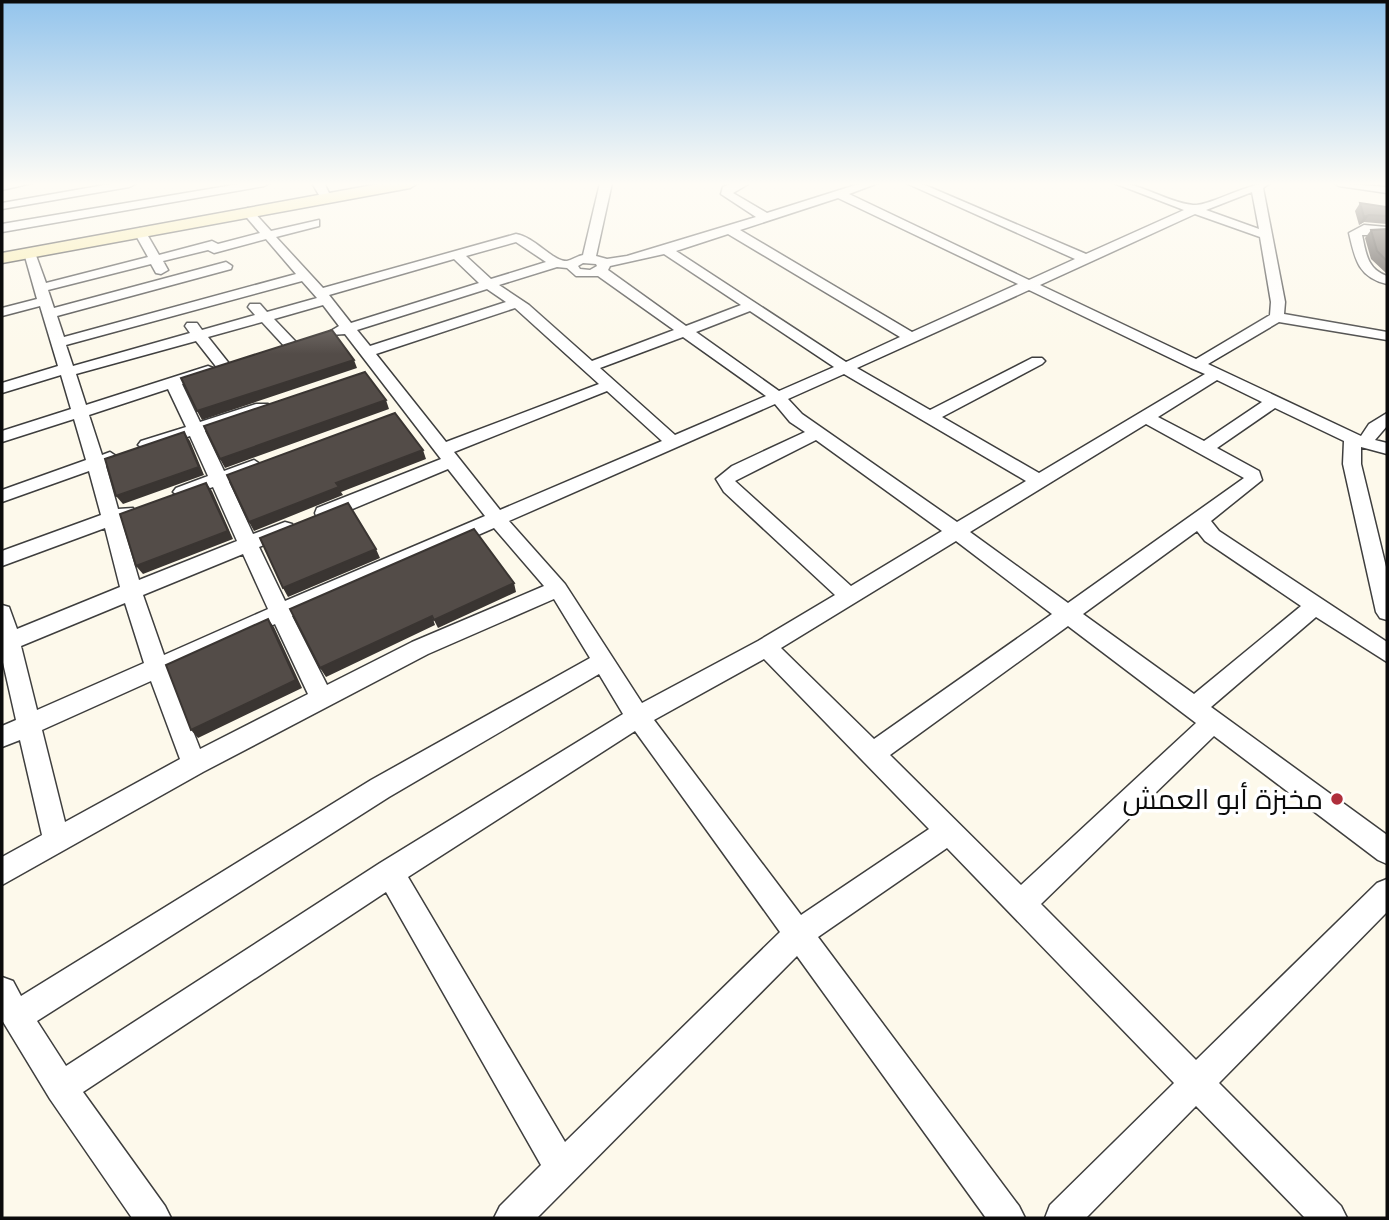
<svg xmlns="http://www.w3.org/2000/svg" width="1389" height="1220" font-family="Lora,Cairo,serif">
	<style>
		.lines { fill: none; stroke-linecap: round; stroke-linejoin: round }
		.minor-casing { stroke: #3e3e3e; stroke-width: 3 }
		.secondary-casing { stroke: #2d2d2d; stroke-width: 3 }
		.minor { fill: #fff; fill-rule: evenodd }
		.secondary { fill: #f8ecab; fill-rule: evenodd }
		.wall { fill: #47413e }
		.shaded-wall { fill: #3a3532 }
		.building { fill: #534c48; stroke: #3a3532; stroke-width: 2 }
		.poi-dot { fill: #af2f3b; stroke: #fff; stroke-width: 2.5 }
		.labels { text-anchor: middle; stroke-width: 7; stroke-linejoin: round; paint-order: stroke }
		.near-poi-label { font-size: 28px; fill: #0b0b0b; stroke: #fff; text-anchor: end }
	</style>
	<rect width="100%" height="100%" fill="#fdf9eb"/>
	<g class="lines">
		<defs>
			<path id="minor" d="M6,183H32L2,190V184Z
				M116,183L135,184L129,187L2,209V203Z
				M245,183H270L264,186L2,232V224Z
				M312,183H324L329,193L327,195H319Z
				M600,183H612L596,256L607,259L627,256L756,217L721,194L723,187L733,183H750L733,193L767,213L862,183H878L849,194L1029,280L1075,259L906,183H920L1086,254L1184,210L1114,183C1143,183 1165,202 1193,205C1208,207 1247,183 1270,183L1263,188L1285,302L1284,314L1387,332V340L1279,322L1208,364L1361,436L1369,424L1387,413V426L1375,440L1387,443V454L1361,447V464L1387,571V620L1380,618L1376,612L1343,464L1344,441L1275,408L1217,448L1259,471L1262,480L1211,521L1219,531L1387,642V662L1316,617L1211,707L1387,835V864L1378,860L1214,736L1041,904L1196,1060L1377,883L1387,879V912L1219,1083L1341,1206L1347,1218H1305L1196,1106L1086,1218H1045L1050,1205L1174,1083L947,848L818,937L1019,1206L1025,1218H986L797,956L537,1218H494L500,1206L541,1165L386,892L83,1092L165,1206L171,1218H132L50,1099L2,1020V977L13,981L21,996L371,780L590,658L554,599L428,654L203,772L2,885V857L42,835L20,740L2,747V726L16,720L2,658V605L9,607L17,629L120,587L105,528L2,566V551L101,515L89,471L2,502V490L86,460L74,419L2,442V431L71,409L61,375L2,393V383L58,366L40,306L2,316V308L37,299L24,253L30,249L34,250L46,283L148,257L134,232L140,228L144,229L159,255L212,241L218,244L260,233L242,212L248,208L252,210L271,231L319,220V226L276,237L323,288L516,234C535,237 553,262 567,261C572,260 577,256 583,255ZM1252,192L1259,229L1206,210ZM838,198L1018,284L912,332L740,230ZM1195,214L1260,237L1271,302L1270,315L1196,359L1040,285ZM728,234L900,337L846,362L676,251ZM266,239L296,274L64,337L57,316L231,269L232,266L226,262L54,308L48,290L151,264L156,273L161,274L168,270L163,261L208,250L214,253ZM516,242L546,262L491,279L466,256ZM664,254L741,305L686,326L608,270L610,266ZM454,259L479,283L351,323L329,295ZM583,263L596,264L597,266L590,270L580,269L578,266ZM557,267L567,268L576,276H598L674,330L592,361L529,305L499,285ZM302,281L317,298L267,312L260,304H250L248,307L255,315L202,330L197,323H187L185,326L190,333L73,366L66,345ZM487,289L506,302L370,346L357,330ZM1029,290L1191,368L1205,374L1039,473L942,417L1042,364L1045,361L1042,358H1032L930,410L857,368ZM323,305L339,326L329,332L331,335L345,334L441,459L317,508L315,513L317,518H331L448,469L485,516L285,601L259,547L292,534L295,529L292,524L285,522L253,534L229,482L260,470L263,466L254,460L224,471L205,431L268,410L270,407L268,404H256L200,422L182,384L213,374L216,371L213,368L208,366L86,405L76,374L196,341L218,369H228L231,366L208,337L262,322L286,348H296L298,345L296,342L274,319ZM515,308L599,384L446,442L376,354ZM750,311L834,367L779,391L696,332ZM683,337L766,396L675,435L600,368ZM844,374L1026,481L957,522L802,414L788,399ZM1217,380L1262,402L1204,441L1158,417ZM168,389L186,427L141,441L138,445L147,450L190,436L208,476L176,488L173,492L182,498L213,487L237,541L139,580L122,522L133,518L135,513L133,508L118,509L106,466L119,458L110,452L102,455L89,415ZM607,391L662,441L500,510L454,452ZM775,404L790,422L805,432L732,466L716,479L724,492L835,595L758,641L642,703L565,584L509,521ZM1146,424L1244,478L1068,603L970,532ZM816,440L942,531L851,586L735,481ZM494,528L544,586L412,642L327,685L292,616ZM1197,531L1205,541L1301,606L1194,694L1083,614ZM956,541L1052,614L874,739L781,648ZM243,554L268,609L164,655L143,595ZM125,603L144,663L37,710L21,646ZM275,624L308,694L200,749L170,672ZM1068,626L1196,723L1021,885L890,755ZM764,659L929,829L801,915L654,720ZM599,674L623,714L380,863L66,1066L37,1021L389,797ZM151,681L180,759L65,822L42,730ZM635,731L780,932L565,1142L408,877Z
				M1334,183L1387,187V193L1339,186Z
				M1364,225L1387,227V235H1362C1366,253 1367,269 1387,276V284C1358,277 1355,259 1349,233Z"/>
			<path id="secondary" d="M384,183H418L410,188L2,263V253Z"/>
		</defs>
		<use href="#minor" class="minor-casing"/>
		<use href="#secondary" class="secondary-casing"/>
		<use href="#minor" class="minor"/>
		<use href="#secondary" class="secondary"/>
	</g>
	<path class="wall" d="M1360,203L1387,207V224L1364,222L1359,225L1355,211Z
		M1387,229V274L1371,259L1365,238L1371,230Z"/>
	<path class="shaded-wall" d="M1369,215L1364,222L1359,225L1364,217Z
		M354,360L357,368L202,420L197,411Z
		M386,400L389,409L225,468L220,459Z
		M184,432L190,441L204,475L123,504L116,496Z
		M423,450L426,459L341,492L343,495L254,531L249,522L336,483Z
		M206,483L212,491L233,539L143,574L136,566Z
		M376,549L380,558L288,597L283,588Z
		M514,583L516,592L438,628L434,620Z
		M432,616L435,625L326,677L320,668Z
		M268,619L274,627L302,688L198,738L191,730Z"/>
	<path class="building" d="M1360,203L1387,207V216L1369,215L1364,217Z
		M1387,229V261L1377,251L1371,230Z
		M332,330L354,360L197,411L181,378Z
		M365,372L386,400L220,459L204,426Z
		M395,413L423,450L336,483L339,487L249,522L227,475Z
		M184,432L199,467L116,496L105,459Z
		M206,483L228,531L136,566L120,514Z
		M348,503L376,549L283,588L260,538Z
		M474,529L514,583L434,620L432,616L320,668L290,609Z
		M268,619L296,680L191,730L166,665Z"/>
	<linearGradient id="sky" x2="0" y2="1"><stop stop-color="#93c4ec"/><stop offset="0.52" stop-color="#fefcf6"/><stop offset="1" stop-color="#fefcf6" stop-opacity="0"/></linearGradient>
	<rect width="1389" height="354" fill="url(#sky)"/>
	<circle class="poi-dot" cx="1337" cy="799" r="7"/>
	<g class="labels">
		<g class="near-poi-label">
			<text x="1323" y="809">مخبزة أبو العمش</text>
		</g>
	</g>
	<rect width="1389" height="1220" fill="none" stroke="#0b0b0b" stroke-width="7"/>
</svg>
